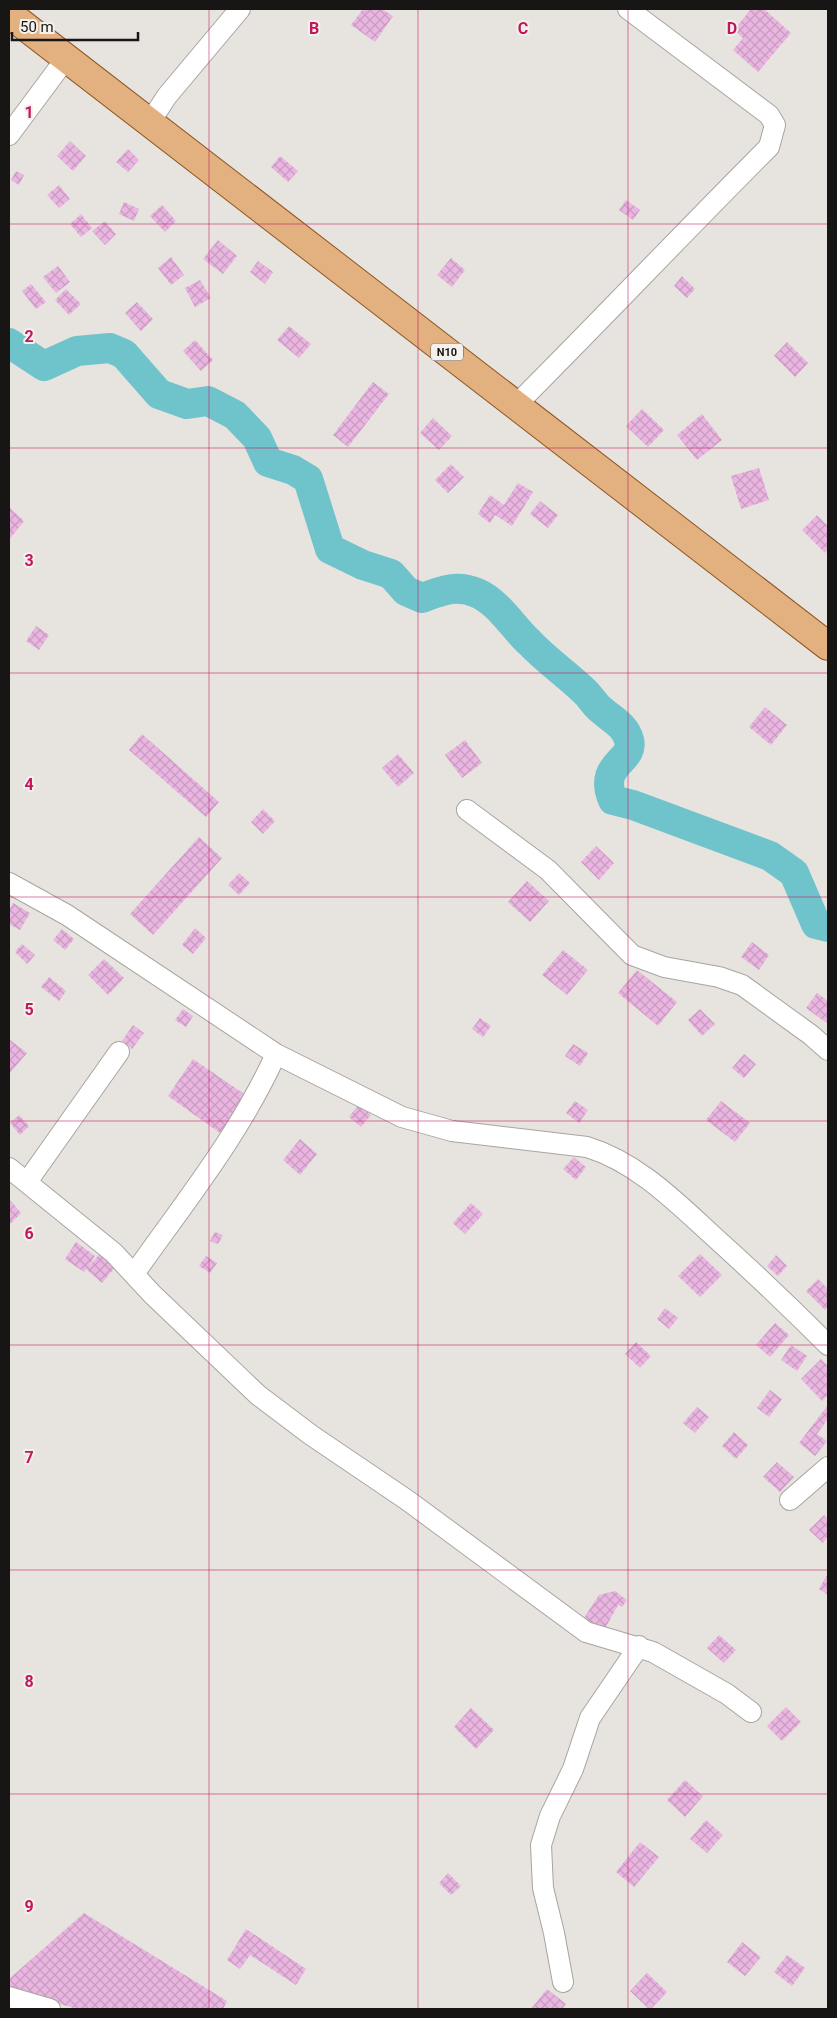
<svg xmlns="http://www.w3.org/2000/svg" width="837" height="2018" font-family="Roboto,sans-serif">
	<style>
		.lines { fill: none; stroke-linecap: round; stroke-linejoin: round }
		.river { stroke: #6fc3ca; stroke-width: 30 }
		.building { fill: url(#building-cross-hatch) }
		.street-casing { stroke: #a8a5a0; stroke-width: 22 }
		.primary-casing { stroke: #8f5822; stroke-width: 30 }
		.street { stroke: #fff; stroke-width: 20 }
		.primary { stroke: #e3b07f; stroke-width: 28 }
		.grid { fill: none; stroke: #c2185b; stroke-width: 1; stroke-opacity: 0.55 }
		.labels { text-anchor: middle; stroke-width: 4; stroke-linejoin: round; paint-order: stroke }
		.shield { fill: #f4f1ec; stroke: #595856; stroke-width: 1 }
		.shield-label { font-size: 11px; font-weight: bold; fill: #171615 }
		.grid-label { font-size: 16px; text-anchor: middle; font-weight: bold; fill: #c2185b; stroke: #f4f1ec; stroke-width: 4; stroke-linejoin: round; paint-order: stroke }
	</style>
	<defs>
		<pattern id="building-cross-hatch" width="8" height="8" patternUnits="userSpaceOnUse" patternTransform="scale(1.25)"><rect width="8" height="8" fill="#eab6e1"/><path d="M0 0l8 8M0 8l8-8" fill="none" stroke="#c89cc0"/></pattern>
	</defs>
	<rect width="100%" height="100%" fill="#e7e3df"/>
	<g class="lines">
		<path class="river" d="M9,343L44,366L77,351L110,348L124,354L159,394L187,404L208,401L235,415L257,438L268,462L293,470L308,479L330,549L363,565L391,574L406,591L422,598C441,591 457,584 477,593C498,602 512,626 529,642C546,660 565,673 583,690C589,695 593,702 598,707C609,718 625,724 629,740C635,762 597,763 613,800L633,805L770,856L794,873L816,924L828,927"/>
	</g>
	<path class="building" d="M363,9H382L393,16L375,42L351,25Z
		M751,9H764L791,33L758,72L733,50L743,38L734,30Z
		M70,141L86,156L73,171L57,156Z
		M128,149L139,160L128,172L116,162Z
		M280,156L298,171L288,182L271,167Z
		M16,171L24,175L19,185L11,180Z
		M59,185L70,199L59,208L47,195Z
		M626,200L640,210L633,220L619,210Z
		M124,202L139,209L134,221L119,214Z
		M162,205L176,221L165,232L150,216Z
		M81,214L92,228L81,237L70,224Z
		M105,221L116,234L105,245L92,231Z
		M218,240L237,256L223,274L203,259Z
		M171,257L184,275L171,285L158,268Z
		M451,258L465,270L452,287L437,275Z
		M258,261L273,272L265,284L250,272Z
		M58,266L70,282L56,293L43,277Z
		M682,276L695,289L687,298L674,286Z
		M200,280L211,298L195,307L185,288Z
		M31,284L46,302L36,309L22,291Z
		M66,289L81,304L69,315L55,300Z
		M137,302L153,319L141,331L125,313Z
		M289,326L311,344L299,358L277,340Z
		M195,340L213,360L201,371L183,351Z
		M787,342L808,363L795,377L774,356Z
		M373,382L389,394L348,447L333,435Z
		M642,409L664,430L648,447L626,426Z
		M702,414L722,440L697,460L677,435Z
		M433,418L452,436L439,450L420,433Z
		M451,464L464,477L448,493L435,480Z
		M759,468L769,500L741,509L731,476Z
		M518,483L533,492L512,526L495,515L490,523L478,514L490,495L504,505Z
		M540,501L558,515L548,528L530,514Z
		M9,507L24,521L9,540Z
		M817,515L828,526V549L825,553L802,530Z
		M36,626L49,635L39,650L26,641Z
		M765,707L787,725L771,745L749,727Z
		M142,734L219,802L206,817L129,750Z
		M465,740L482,763L462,778L445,755Z
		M398,754L414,773L398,787L382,768Z
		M263,809L275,821L263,834L251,822Z
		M199,837L222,858L153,935L130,914Z
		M596,846L614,863L599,880L581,862Z
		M239,873L250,883L239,895L228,885Z
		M527,881L549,901L530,922L508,902Z
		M13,903L30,913L20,930L9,924V910Z
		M195,928L206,938L193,954L182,945Z
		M62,929L74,939L65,950L53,940Z
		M752,942L769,955L759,970L741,957Z
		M22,944L35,955L27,964L15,952Z
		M563,950L588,970L567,995L542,975Z
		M104,959L124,978L108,995L88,975Z
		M637,970L677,1002L658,1026L618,993Z
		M49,977L66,991L59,1001L41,987Z
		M817,993L828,1001V1024L806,1008Z
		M183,1009L193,1016L186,1027L175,1020Z
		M700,1009L715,1024L702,1036L688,1020Z
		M480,1018L491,1026L483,1037L472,1029Z
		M133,1025L144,1033L132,1049L122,1041Z
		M9,1039L27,1053L9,1074Z
		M573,1044L588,1053L580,1066L565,1056Z
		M744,1054L756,1064L744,1078L732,1068Z
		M193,1059L253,1100L227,1138L168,1096Z
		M575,1101L588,1110L579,1123L566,1113Z
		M721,1101L750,1123L735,1142L706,1120Z
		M359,1104L371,1115L361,1127L349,1117Z
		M19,1115L29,1126L20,1135L10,1123Z
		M300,1139L317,1154L300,1175L283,1160Z
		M574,1157L586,1167L576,1180L563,1169Z
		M9,1199L21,1213L9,1225Z
		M471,1203L483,1214L465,1234L453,1223Z
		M215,1232L223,1235L218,1244L210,1241Z
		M76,1242L95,1256L88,1268L101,1252L117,1265L102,1283L86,1269L84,1272L65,1259Z
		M700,1254L722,1275L700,1297L678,1276Z
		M776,1255L787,1266L778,1276L767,1266Z
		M206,1256L217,1263L210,1273L199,1266Z
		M818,1279L828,1289V1306L825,1310L806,1291Z
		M665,1308L678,1318L669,1329L657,1319Z
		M775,1323L789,1335L770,1357L756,1345Z
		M636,1342L651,1356L640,1368L625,1354Z
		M791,1345L807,1356L797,1371L781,1360Z
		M821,1359L828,1366V1395L822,1401L801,1379Z
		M770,1390L782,1399L769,1417L757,1408Z
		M828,1405V1419L817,1434L827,1441L815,1456L799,1443Z
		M697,1407L709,1417L695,1433L683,1423Z
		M734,1432L748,1445L736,1459L722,1446Z
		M777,1462L794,1477L780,1492L763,1477Z
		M824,1515L828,1519V1536L823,1543L809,1530Z
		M828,1573V1595L819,1589Z
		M615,1591L627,1600L622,1607L618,1605L603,1632L584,1618L599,1595Z
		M719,1635L736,1650L724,1663L707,1648Z
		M786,1707L801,1722L782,1741L767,1726Z
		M471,1708L494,1730L476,1749L454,1727Z
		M685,1780L703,1796L685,1817L667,1800Z
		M706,1820L723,1835L707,1853L690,1839Z
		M640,1842L659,1857L634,1887L616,1872Z
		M448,1873L461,1886L451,1895L439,1883Z
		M84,1913L227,2001L223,2009H77L9,1989V1979Z
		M246,1929L306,1969L296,1985L250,1955L240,1969L227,1960Z
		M742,1942L761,1957L745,1976L727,1962Z
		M787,1955L805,1968L792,1986L774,1972Z
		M647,1973L667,1992L651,2009H649L630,1991Z
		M547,1989L566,2004L562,2009H531Z"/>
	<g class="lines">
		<defs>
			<path id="street" d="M150,122L167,96L240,9
				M9,135L67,57
				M516,405C601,320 684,232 769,147L775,125L769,115L628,9
				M467,810L548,870L632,955L664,967L719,977L742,985L811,1035L828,1050
				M9,883L67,915L276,1054L402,1117L452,1131L587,1147C636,1162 674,1200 711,1234C751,1270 790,1307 828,1345
				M9,1168L114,1253L152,1294L258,1395L311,1435L407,1500L586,1632L653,1652L727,1694L751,1712
				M27,1182L119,1052
				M134,1274C184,1203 240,1134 276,1054
				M790,1500L828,1467
				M563,1982L554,1933L543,1888L541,1845L550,1816L573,1769L590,1718L639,1646
				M9,1997L50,2009"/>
			<path id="primary" d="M9,14L828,646"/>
		</defs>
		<use href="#street" class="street-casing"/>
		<use href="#primary" class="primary-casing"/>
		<use href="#street" class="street"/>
		<use href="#primary" class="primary"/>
	</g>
	<path class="grid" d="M209,9V2009M418,9V2009M628,9V2009M9,224H828M9,448H828M9,673H828M9,897H828M9,1121H828M9,1345H828M9,1570H828M9,1794H828"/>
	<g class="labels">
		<rect class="shield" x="431" y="343.5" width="32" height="17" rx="4"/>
		<g class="shield-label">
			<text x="447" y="356">N10</text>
		</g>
	</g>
	<g class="grid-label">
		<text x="314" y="34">B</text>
		<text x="523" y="34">C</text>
		<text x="732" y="34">D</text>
		<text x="29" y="118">1</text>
		<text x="29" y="342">2</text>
		<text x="29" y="566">3</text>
		<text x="29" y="790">4</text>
		<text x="29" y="1015">5</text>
		<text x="29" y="1239">6</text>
		<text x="29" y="1463">7</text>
		<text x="29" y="1687">8</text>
		<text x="29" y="1912">9</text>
	</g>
	<rect width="837" height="2018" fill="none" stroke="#171615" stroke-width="20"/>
	<path d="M12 32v8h126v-8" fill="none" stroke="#171615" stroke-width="2.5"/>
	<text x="20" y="32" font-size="15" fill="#171615" stroke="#f4f1ec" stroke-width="4" paint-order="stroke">50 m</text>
</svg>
